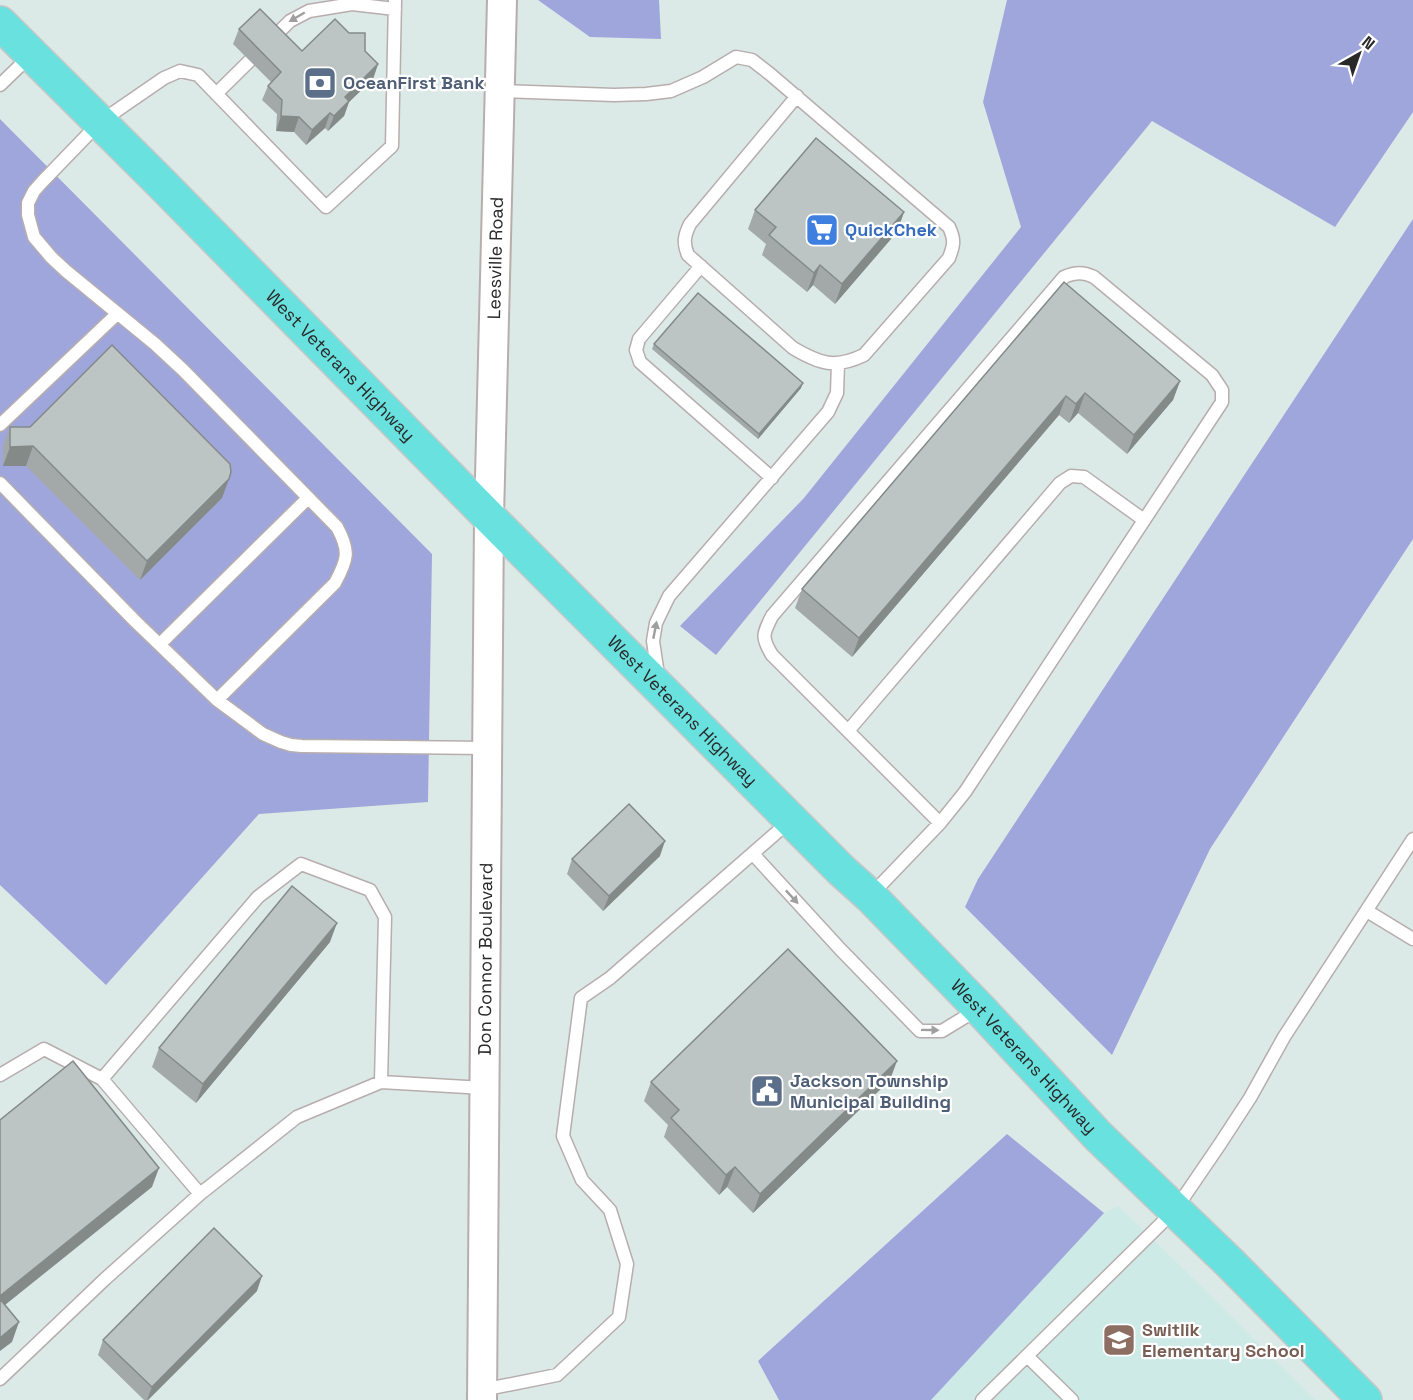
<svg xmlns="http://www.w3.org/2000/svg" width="1413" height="1400" font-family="'Space Grotesk',sans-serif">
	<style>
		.education { fill: #cdeae7 }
		.green { fill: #9ea6db }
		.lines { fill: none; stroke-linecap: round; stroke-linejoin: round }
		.service-casing { stroke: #b8adad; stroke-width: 15 }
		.tertiary-casing { stroke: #b8adad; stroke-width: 32 }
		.primary-casing { stroke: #c7c7c7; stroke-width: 36 }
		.service { stroke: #fff; stroke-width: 12 }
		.tertiary { stroke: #fff; stroke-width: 28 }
		.primary { stroke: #69e2df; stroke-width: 33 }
		.wall { fill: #a2a9a8 }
		.shaded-wall { fill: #848a88 }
		.building { fill: #bcc5c3; stroke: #848a88; stroke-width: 1.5 }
		.oneway { fill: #9f9f9f }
		.labels { text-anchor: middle; stroke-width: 4.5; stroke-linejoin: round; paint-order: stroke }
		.service-label { font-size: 18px; font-weight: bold; fill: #4e5e75; stroke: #fff; text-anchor: start }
		.shop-label { font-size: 18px; font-weight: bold; fill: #366cbe; stroke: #fff; text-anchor: start }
		.street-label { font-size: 18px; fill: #292929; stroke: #fff }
		.education-label { font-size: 18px; font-weight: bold; fill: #785e54; stroke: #fff; text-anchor: start }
	</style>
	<rect width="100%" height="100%" fill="#dceae7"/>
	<path class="education" d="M1118,1206L1195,1280L1315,1400H926L1104,1213Z"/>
	<path class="green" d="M538,0H659L661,39L590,37Z
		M1007,0H1413V112L1335,227L1152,121L716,655L680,626L804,498L1021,227L983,102Z
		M0,119L432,554L428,802L259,814L106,985L0,885Z
		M1413,219V539L1210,849L1112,1055L965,907L978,879Z
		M1007,1134L1104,1213L931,1400H779L758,1361Z"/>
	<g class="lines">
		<defs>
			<path id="service" d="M0,85L31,55
				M500,91L614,95L646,94L671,91L703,77L736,57L752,60L770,74L949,227C955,240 954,245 949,258L864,355C835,369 820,364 793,348L688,255C683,243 684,236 690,224L797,96
				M216,94L290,21L309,11L352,4L395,9
				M701,266L639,339L636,350L640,362L772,478
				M0,425L117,314
				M0,483L135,621L217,700L263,734L281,742L291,745L302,746L487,748
				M160,644L308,498
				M658,675L653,641L656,623L669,596L828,412L837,393L838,364
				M217,700L335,583C348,559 350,551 337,527L183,370L155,344L66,271L51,257L34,237L28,215V203L34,191L43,181L100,122L164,78L180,71L198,75L326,207L392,146L395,0
				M848,731L1060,483L1071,476L1084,477L1144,520
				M753,854L841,950L920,1031H942L978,1009
				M871,895L940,823L965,792L1222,402V390L1212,375L1094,277C1083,272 1076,272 1064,277L772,616C763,634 761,637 772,655L940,823
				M1367,911L1413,939
				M0,1075L44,1049L102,1079L258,897L301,864L370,890L385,917L381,1082L484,1088
				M102,1079L200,1194
				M1027,1356L1072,1400
				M0,1379L105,1279L200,1194L297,1117L381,1082
				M482,1390L557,1375L619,1317L627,1264L610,1210L582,1180L563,1136L581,998L610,978L791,820
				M982,1400L1175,1210L1220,1144L1250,1098L1284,1037L1413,839"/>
			<g id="tertiary">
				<path id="s1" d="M482,1400L489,517L502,0"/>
			</g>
			<g id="primary">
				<path id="s2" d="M0,23L162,184L489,517L841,870L870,896L979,1008L1098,1136L1231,1264L1365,1400"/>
			</g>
		</defs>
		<use href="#service" class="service-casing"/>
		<use href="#tertiary" class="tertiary-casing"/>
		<use href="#primary" class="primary-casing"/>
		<use href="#service" class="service"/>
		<use href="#tertiary" class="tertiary"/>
		<use href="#primary" class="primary"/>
	</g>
	<path class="wall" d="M239,29L302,51H365L378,64L373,79L349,102L344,116L328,131L325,128L306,145L294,132L276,131L277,114L262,100L268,86L271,82L233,44Z
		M755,210L904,212L897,232L835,304L813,285L807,292L762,255L766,244L748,229Z
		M1064,282L1180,381L1173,400L1127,454L1078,413L1069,423L1059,415L852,657L795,608L802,589Z
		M654,344L801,388L758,439L652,349Z
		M10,427L222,498L140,580L26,466H3V446Z
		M660,856L603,911L567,874L572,859Z
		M330,942L196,1103L152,1067L159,1048Z
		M890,1080L753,1213L727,1187L719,1195L664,1137L668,1125L644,1101L651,1082Z
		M257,1291L148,1400H144L98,1355L103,1340Z"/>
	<path class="shaded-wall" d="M378,64L373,79L349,102L344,116L328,131L334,116L345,97Z
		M330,113L325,128L306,145L312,130Z
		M281,116L299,117L294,132L276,131Z
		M904,212L897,232L835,304L842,284Z
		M820,265L813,285L807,292L814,273Z
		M1180,381L1173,400L1127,454L1134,435Z
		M803,383L801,388L758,439L759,434Z
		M1085,393L1078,413L1069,423L1076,404Z
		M1066,396L1059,415L852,657L859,638Z
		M33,446L26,466H3L10,447Z
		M229,479L222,498L140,580L147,561Z
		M665,841L660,856L603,911L609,896Z
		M337,923L330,942L196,1103L203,1084Z
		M897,1061L890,1080L753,1213L760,1194Z
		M735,1167L727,1187L719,1195L726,1175Z
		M159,1168L152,1187L0,1309V1296Z
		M262,1276L257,1291L148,1400H147L152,1387Z
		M19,1322L12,1342L0,1351V1338Z"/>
	<path class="building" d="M260,9L302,51L335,19L349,33H365V51L378,64L345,97L349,101L334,116L330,113L312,130L299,117L281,116L282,100L268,86L281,72L239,29Z
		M816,138L904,212L842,284L820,265L814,273L769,235L776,227L755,210Z
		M1064,282L1180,381L1134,435L1085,393L1076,404L1066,396L859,638L802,589Z
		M698,293L803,383L759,434L654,344Z
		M112,345L230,464L231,472L229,479L147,561L33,446L10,447V427H30Z
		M629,804L665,841L609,896L572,859Z
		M292,886L337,923L203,1084L159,1048Z
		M788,949L897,1061L760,1194L735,1167L726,1175L671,1118L679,1110L651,1082Z
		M73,1061L159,1168L0,1296V1120Z
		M214,1228L262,1276L152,1387L103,1340Z
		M0,1299L19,1322L0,1338Z"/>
	<defs><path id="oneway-solid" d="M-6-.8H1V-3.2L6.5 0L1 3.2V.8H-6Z" transform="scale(1.5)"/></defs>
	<g class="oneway">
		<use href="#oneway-solid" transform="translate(297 17) rotate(150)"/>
		<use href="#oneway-solid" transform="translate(655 630) rotate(-79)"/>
		<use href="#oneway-solid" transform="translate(792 897) rotate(47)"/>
		<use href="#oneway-solid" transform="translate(930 1030) rotate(1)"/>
	</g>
	<defs>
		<symbol id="bank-square" viewBox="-11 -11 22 22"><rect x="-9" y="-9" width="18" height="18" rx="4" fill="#5c6f8a" stroke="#fff"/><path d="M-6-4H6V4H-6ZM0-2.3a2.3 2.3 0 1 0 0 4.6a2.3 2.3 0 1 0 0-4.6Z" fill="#fff"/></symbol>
		<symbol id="supermarket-square" viewBox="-11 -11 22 22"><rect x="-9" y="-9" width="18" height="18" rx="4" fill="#3f7fe0" stroke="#fff"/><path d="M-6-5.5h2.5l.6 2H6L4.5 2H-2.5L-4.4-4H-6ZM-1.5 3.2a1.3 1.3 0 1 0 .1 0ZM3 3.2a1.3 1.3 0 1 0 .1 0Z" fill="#fff"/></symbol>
		<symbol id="civic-square" viewBox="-11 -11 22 22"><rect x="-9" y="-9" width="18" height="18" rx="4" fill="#5c6f8a" stroke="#fff"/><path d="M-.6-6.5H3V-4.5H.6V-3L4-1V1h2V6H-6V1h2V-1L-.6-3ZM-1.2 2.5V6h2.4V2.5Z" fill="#fff"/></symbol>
		<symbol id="school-square" viewBox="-11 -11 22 22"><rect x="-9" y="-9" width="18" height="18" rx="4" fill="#8d6e63" stroke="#fff"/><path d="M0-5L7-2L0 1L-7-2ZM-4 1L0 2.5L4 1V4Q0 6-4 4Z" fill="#fff"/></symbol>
	</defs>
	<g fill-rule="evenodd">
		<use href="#bank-square" x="301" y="64" width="38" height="38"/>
		<use href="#supermarket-square" x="803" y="211" width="38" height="38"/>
		<use href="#civic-square" x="748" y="1072" width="38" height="38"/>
		<use href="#school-square" x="1100" y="1321" width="38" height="38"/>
	</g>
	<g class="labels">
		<g class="service-label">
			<text x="343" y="89">OceanFirst Bank</text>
			<text x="790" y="1087">Jackson Township<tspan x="790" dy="21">Municipal Building</tspan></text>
		</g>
		<g class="shop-label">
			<text x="845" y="236">QuickChek</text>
		</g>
		<g class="street-label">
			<text dy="6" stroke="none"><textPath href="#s1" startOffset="1142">Leesville Road</textPath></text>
			<text dy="6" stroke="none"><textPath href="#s2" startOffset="483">West Veterans Highway</textPath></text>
			<text dy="6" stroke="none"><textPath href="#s2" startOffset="969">West Veterans Highway</textPath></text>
			<text dy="6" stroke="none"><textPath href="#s1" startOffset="441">Don Connor Boulevard</textPath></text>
			<text dy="6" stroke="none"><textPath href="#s2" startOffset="1455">West Veterans Highway</textPath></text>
		</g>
		<g class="education-label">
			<text x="1142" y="1336">Switlik<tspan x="1142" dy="21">Elementary School</tspan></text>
		</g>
	</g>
	<g transform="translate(1359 54) rotate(40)" stroke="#ffffff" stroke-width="4.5" paint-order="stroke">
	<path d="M0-4.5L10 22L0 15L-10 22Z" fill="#292929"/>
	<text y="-9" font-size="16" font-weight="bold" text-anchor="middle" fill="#292929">N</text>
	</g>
</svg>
